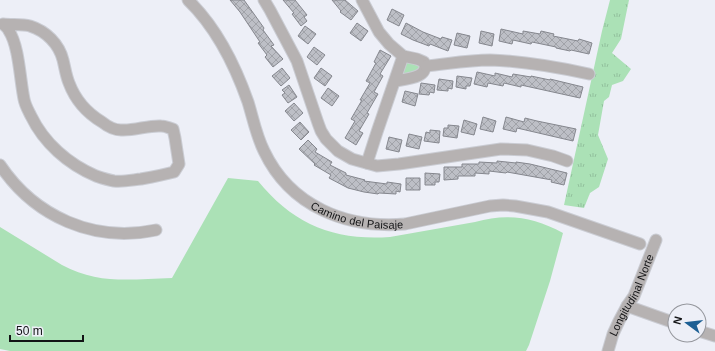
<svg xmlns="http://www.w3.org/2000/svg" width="715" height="351" font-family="Arial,sans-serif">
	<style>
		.green { fill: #abe1b6 }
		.park { fill: url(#park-tufts) }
		.building { fill: url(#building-cross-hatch); stroke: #85878e }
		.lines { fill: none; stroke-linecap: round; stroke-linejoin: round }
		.minor-casing { stroke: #caccd3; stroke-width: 13 }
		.minor { stroke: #b6b2b2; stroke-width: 11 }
		.labels { text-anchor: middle; stroke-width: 4; stroke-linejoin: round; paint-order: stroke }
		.street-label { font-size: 11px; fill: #121315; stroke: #edeff7 }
	</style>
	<defs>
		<pattern id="park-tufts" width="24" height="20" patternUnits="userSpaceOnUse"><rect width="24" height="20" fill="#abe1b6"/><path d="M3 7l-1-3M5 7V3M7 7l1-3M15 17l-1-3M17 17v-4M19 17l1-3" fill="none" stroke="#92c09c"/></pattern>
		<pattern id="building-cross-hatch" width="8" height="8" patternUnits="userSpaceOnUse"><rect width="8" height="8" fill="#bdbfc6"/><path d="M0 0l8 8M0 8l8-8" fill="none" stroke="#a1a3a9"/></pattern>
	</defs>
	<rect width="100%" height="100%" fill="#edeff7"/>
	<path class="green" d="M405,59L421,64V69L399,76Z
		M228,178L258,181C293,224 334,241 390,237L475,222C507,213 533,217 563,233L550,281L529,345L526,351H10L0,349V227L62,265C99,285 131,279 172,278Z"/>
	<path class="park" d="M610,0H629L621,39L612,53L631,69L623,81L612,85L609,97L604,101L598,135L608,159L599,187L590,193L584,208L564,205L602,31Z"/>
	<path class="building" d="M230,0H244L264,28L263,30L274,45L271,46L283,59L273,67L265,57L267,55L258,43L260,42L240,12Z
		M283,0H295L307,15L304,17L307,21L301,26L292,14L294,13Z
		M332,0H345L358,11L351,20L340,12L341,11Z
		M392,9L404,15L399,26L387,20Z
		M357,23L368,31L361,41L350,33Z
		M406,23L423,32L441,39L442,37L452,40L448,51L430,44L429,46L413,40L401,34Z
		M305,26L316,34L308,44L298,36Z
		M501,29L523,34V31L540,34L541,31L554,34L553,36L578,41L579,39L592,43L589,54L571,50L570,51L556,48V47L532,42L531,44L513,40L512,44L499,41Z
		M481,31L494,34L492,46L479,43Z
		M457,33L470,36L467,48L454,45Z
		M314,47L325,55L317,65L307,57Z
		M380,50L391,56L380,74L383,76L374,92L378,94L367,113L369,114L359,131L363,133L356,145L345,138L355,121L351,119L362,100H360L370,83L366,81L376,63L374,62Z
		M282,68L290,78L281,86L272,76Z
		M321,68L332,76L325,86L314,78Z
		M477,72L495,76V73L512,77L513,74L531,77V76L550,80V79L583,87L580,98L521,85V87L504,83L503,86L488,83L487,87L474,84Z
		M457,76L472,78L470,86H466V89L456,87Z
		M439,79L453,81L452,89L448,88V91L437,90Z
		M421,83L435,85L434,93L430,92L429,95L419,94Z
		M289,85L297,97L288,103L282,95L285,93L282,90Z
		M328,88L339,96L332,106L321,98Z
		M405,91L418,94L415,106L402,102Z
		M294,103L303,113L294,121L285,111Z
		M483,117L496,121L493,132L480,129Z
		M506,117L524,122L525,118L537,121L576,129L573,141L517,128L516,132L503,129Z
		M464,120L477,124L474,135L461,132Z
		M300,122L309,132L301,140L291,130Z
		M448,125L459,126L457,138L443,136L444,128H448Z
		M430,130L440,131L439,143L424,141L426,132L430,133Z
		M409,134L422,137L419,149L406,146Z
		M389,137L402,140L399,152L386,149Z
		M308,140L317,149L315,152L332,162L330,165L346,173V175L365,180L364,181L387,184V182L401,184L400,192L396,191V194L379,193L378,194L364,192L348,188L329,178L331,175L314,165L315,164L299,149Z
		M497,161L516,163V162L530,164L567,173L564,185L551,182L552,180L507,172L506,173L489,171V174L475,173V176H458V179L444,180V167H462V164H479V162L497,163Z
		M425,173L440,174L439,182H435V185H425Z
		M406,178H420V190H406Z"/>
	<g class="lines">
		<defs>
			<g id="minor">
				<path id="s1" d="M188,0C216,27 235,65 248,102C253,118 256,135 264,151C290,206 346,229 405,224L490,206L503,205L515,206L548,212L640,244"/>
				<path d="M264,0L270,10L297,61L318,123L321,131L326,139L338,151L352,159L377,166L399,164L501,149L527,150L553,156L567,161"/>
				<path d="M362,0L379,32L389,44L403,56L417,59L424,62C430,78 406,79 395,81"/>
				<path d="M3,24C12,25 22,24 30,26C46,31 59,44 63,60C65,68 66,76 69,83C75,99 87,113 102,122C107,126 115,130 121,130C134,131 149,125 161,126C165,126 169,128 173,129L175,138L179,164L174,172C163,175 152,177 141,179C132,180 123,182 114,181C108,180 102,178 96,176C68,164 44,143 31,116C28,110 25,105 24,99C20,80 19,46 9,31C8,28 5,26 3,24Z"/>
				<path d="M426,66C447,64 468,60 490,60C523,61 557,67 589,74"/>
				<path d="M367,163L377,132L403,56"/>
				<path d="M0,165C35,217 94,243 156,230"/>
				<path d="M627,306L675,323"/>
				<path d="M699,331L715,336"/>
				<path id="s2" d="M608,351L613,334L619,321L627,306L634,296L656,240"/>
			</g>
		</defs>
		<use href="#minor" class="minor-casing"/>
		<use href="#minor" class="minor"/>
	</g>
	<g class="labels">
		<g class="street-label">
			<text dy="4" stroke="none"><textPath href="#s1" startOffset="291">Camino del Paisaje</textPath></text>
			<text dy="4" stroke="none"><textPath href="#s2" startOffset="61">Longitudinal Norte</textPath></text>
		</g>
	</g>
	<g transform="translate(687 323) rotate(285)"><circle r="19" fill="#edeff7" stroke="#95979d"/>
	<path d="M0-3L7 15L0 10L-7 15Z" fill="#1c5f94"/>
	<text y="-6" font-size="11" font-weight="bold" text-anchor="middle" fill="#121315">N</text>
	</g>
	<path d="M10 335v6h73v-6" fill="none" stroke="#121315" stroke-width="2"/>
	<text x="16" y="335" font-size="12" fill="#121315" stroke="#edeff7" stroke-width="3" paint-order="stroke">50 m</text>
</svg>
